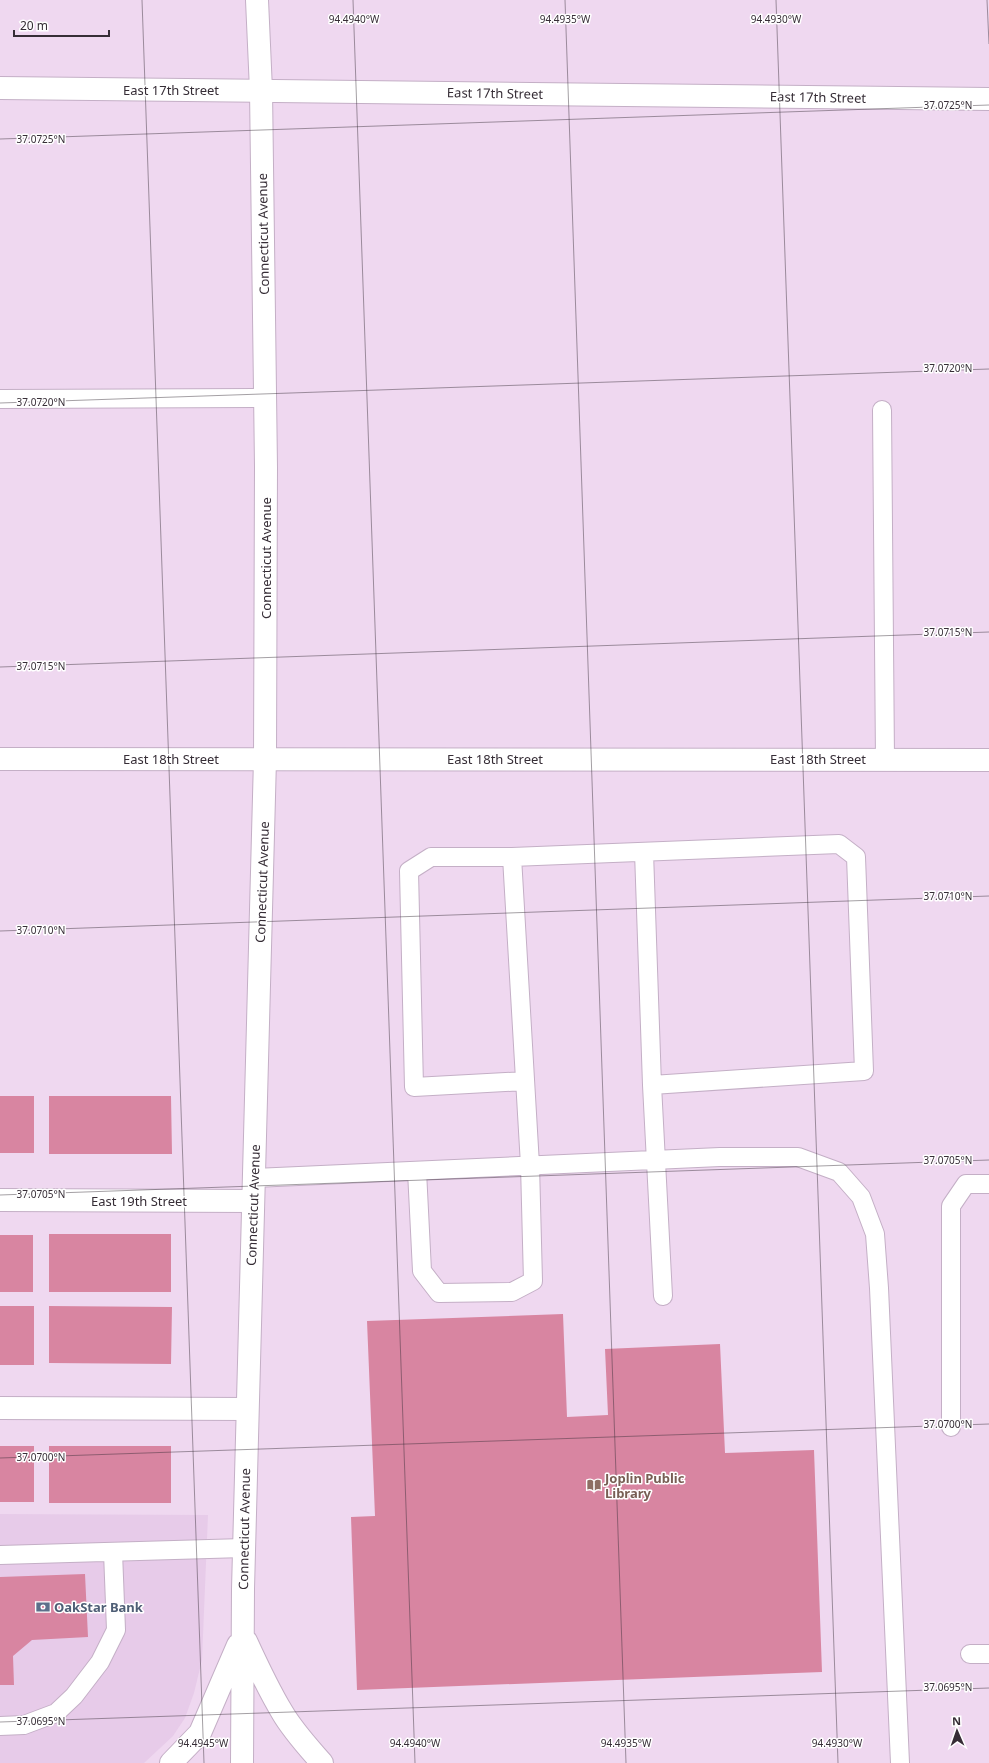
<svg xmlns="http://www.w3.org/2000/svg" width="989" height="1763" font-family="'Noto Sans',sans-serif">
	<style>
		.built { fill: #e7cbe9 }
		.building { fill: #d885a1 }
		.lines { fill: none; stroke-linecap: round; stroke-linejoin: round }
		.lane-casing { stroke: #c4afc6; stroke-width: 20 }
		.street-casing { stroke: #c4afc6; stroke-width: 24 }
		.secondary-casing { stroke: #c4afc6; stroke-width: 24 }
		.lane { stroke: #fff; stroke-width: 18 }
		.street { stroke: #fff; stroke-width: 22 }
		.secondary { stroke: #fff; stroke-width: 22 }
		.ticks { fill: none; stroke: #362d36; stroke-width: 1; stroke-opacity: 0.45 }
		.labels { text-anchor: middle; stroke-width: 3; stroke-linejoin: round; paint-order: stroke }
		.street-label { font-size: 13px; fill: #362d36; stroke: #fff }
		.education-label { font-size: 13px; font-weight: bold; fill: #785e54; stroke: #fff; text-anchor: start }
		.service-label { font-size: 13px; font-weight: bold; fill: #4e5e75; stroke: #fff; text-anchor: start }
		.ticks-label { font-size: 10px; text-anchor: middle; fill: #362d36; stroke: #fff; stroke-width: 3; stroke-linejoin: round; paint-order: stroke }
	</style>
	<rect width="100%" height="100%" fill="#efd8f0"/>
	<path class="built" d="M0,1514L208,1515L202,1660L194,1693L185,1718L173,1736L144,1763H0Z"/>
	<path class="building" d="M0,1096H34V1153H0Z
		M49,1096H171L172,1154H49Z
		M49,1234H171V1292H49Z
		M0,1235H33V1292H0Z
		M0,1306H34V1365H0Z
		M49,1306L172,1307L171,1364L49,1363Z
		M563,1314L567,1417L608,1415L605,1349L720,1344L725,1453L814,1450L822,1672L357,1690L351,1517L375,1516L367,1321Z
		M0,1446H34V1502H0Z
		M49,1446H171V1503H49Z
		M85,1574L88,1637L32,1640L13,1656L14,1685H0V1577Z"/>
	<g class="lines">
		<defs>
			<path id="lane" d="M0,399L265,398
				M882,410L885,760
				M644,852L652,1085
				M512,857H431L409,871L414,1087L525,1081
				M417,1171L422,1271L439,1293L512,1292L533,1281L530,1165L512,857L839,844L856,857L864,1071L652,1085L663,1296
				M254,1178L720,1157H798L839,1172L861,1197L875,1234L879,1288L900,1763
				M951,1427V1206L966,1184H989
				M0,1555L244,1548
				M970,1654H989
				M0,1726L24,1725L56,1713L74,1696L100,1662L116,1630L113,1552"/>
			<path id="street" d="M0,88L989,99
				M0,759L989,760
				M0,1200L253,1201
				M0,1408L247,1409"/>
			<path id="secondary" d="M246,1641C257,1665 268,1689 282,1712C293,1731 308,1747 322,1763
				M171,1763L200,1733L238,1645
				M242,1763L243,1589L265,759L266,467L261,90L257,0"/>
		</defs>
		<use href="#lane" class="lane-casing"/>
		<use href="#street" class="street-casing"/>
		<use href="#secondary" class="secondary-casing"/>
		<use href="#lane" class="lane"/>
		<use href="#street" class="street"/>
		<use href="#secondary" class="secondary"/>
	</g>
	<path class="ticks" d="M142,0L204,1763M353,0L415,1763M565,0L626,1763M776,0L838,1763M987,0L989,44M0,139L989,105M0,403L989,369M0,667L989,632M0,931L989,896M0,1195L989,1160M0,1458L989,1424M0,1722L989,1688"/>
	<defs>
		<symbol id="library-bare" viewBox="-9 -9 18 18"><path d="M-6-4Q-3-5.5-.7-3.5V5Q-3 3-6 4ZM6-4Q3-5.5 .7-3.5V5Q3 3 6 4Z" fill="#8d6e63" stroke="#fff" stroke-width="2.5" paint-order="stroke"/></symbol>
		<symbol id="bank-bare" viewBox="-9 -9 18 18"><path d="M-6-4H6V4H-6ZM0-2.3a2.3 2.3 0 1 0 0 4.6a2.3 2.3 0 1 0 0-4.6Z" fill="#5c6f8a" stroke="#fff" stroke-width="2.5" paint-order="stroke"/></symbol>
	</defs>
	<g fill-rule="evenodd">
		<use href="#library-bare" x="584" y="1475" width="20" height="20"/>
		<use href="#bank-bare" x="33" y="1597" width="20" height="20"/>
	</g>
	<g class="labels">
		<g class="street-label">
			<text x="171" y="95">East 17th Street</text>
			<text transform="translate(495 93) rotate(1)" y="5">East 17th Street</text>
			<text transform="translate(818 97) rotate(1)" y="5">East 17th Street</text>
			<text transform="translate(263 234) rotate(-91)" y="5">Connecticut Avenue</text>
			<text transform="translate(266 558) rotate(-90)" y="5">Connecticut Avenue</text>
			<text x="171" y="764">East 18th Street</text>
			<text x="495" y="764">East 18th Street</text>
			<text x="818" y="764">East 18th Street</text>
			<text transform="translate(262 882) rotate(-88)" y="5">Connecticut Avenue</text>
			<text x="139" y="1206">East 19th Street</text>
			<text transform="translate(253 1205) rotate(-88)" y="5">Connecticut Avenue</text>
			<text transform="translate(244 1529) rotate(-89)" y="5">Connecticut Avenue</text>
		</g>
		<g class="education-label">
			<text x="605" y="1483">Joplin Public<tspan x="605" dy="15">Library</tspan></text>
		</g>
		<g class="service-label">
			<text x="54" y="1612">OakStar Bank</text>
		</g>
	</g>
	<g class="ticks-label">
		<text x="354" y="23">94.4940°W</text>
		<text x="565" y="23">94.4935°W</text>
		<text x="776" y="23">94.4930°W</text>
		<text x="948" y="109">37.0725°N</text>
		<text x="41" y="143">37.0725°N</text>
		<text x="948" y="372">37.0720°N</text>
		<text x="41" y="406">37.0720°N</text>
		<text x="948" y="636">37.0715°N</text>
		<text x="41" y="670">37.0715°N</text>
		<text x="948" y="900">37.0710°N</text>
		<text x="41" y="934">37.0710°N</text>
		<text x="948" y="1164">37.0705°N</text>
		<text x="41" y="1198">37.0705°N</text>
		<text x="948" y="1428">37.0700°N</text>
		<text x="41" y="1461">37.0700°N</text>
		<text x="948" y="1691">37.0695°N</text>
		<text x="41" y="1725">37.0695°N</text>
		<text x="203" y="1747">94.4945°W</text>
		<text x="415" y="1747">94.4940°W</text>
		<text x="626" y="1747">94.4935°W</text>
		<text x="837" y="1747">94.4930°W</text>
	</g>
	<g transform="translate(957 1731) rotate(358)" stroke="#ffffff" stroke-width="3" paint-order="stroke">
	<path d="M0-3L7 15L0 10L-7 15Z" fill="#362d36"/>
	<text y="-6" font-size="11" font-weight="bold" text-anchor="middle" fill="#362d36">N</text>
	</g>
	<path d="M14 30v6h95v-6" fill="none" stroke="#362d36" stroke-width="2"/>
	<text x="20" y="30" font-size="12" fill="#362d36" stroke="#ffffff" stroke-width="3" paint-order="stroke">20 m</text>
</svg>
